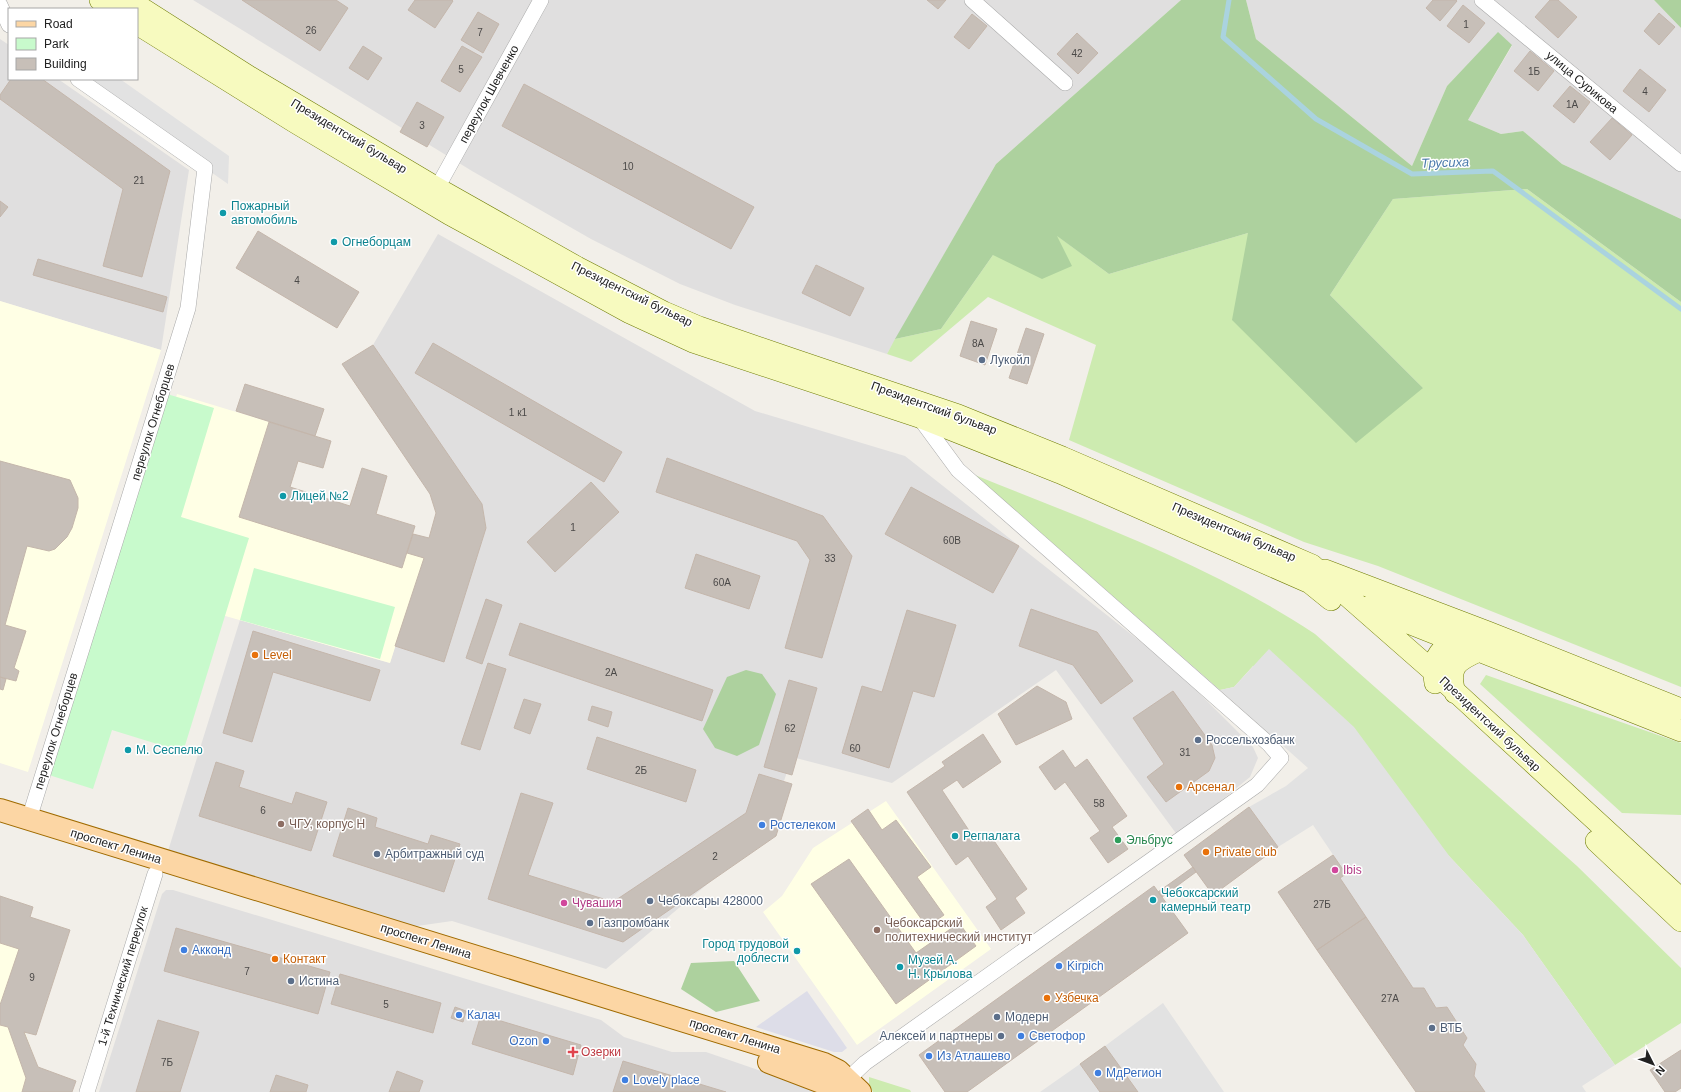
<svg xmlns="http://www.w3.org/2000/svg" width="1681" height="1092" font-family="Helvetica,sans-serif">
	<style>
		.residential { fill: #e0dfdf }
		.education { fill: #ffffe5 }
		.grass { fill: #cdebb0 }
		.forest { fill: #add19e }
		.park { fill: #c8facc }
		.parking { fill: #e2e2e2 }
		.plaza { fill: #dddde8 }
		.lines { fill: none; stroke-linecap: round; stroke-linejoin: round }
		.stream { stroke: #aad3df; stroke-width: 5 }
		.building { fill: #c7bfb8; stroke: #c4b6ab }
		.minor-casing { stroke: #a9a9a9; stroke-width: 16 }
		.secondary-casing { stroke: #707d05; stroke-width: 22 }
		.primary-casing { stroke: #a06b00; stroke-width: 24 }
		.minor { stroke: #fff; stroke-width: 15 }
		.secondary { stroke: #f7fabf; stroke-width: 21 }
		.primary { stroke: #fcd6a4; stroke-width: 22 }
		.culture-dot { fill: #0f9aa8; stroke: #fff; stroke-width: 1.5 }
		.service-dot { fill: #5c6f8a; stroke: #fff; stroke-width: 1.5 }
		.food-dot { fill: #e8710a; stroke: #fff; stroke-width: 1.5 }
		.education-dot { fill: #8d6e63; stroke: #fff; stroke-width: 1.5 }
		.shop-dot { fill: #3f7fe0; stroke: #fff; stroke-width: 1.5 }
		.leisure-dot { fill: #2e9e5b; stroke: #fff; stroke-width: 1.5 }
		.hotel-dot { fill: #d1479c; stroke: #fff; stroke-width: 1.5 }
		.health-dot { fill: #e0444e; stroke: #fff; stroke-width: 1.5 }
		.labels { text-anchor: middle; stroke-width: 3; stroke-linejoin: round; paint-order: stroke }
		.number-label { font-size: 10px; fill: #4b4948 }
		.street-label { font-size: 12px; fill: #222; stroke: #fff }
		.culture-label { font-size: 12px; fill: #0d838f; stroke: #fff; text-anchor: start }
		.service-label { font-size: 12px; fill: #4e5e75; stroke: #fff; text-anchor: start }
		.food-label { font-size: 12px; fill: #c56008; stroke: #fff; text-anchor: start }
		.education-label { font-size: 12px; fill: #785e54; stroke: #fff; text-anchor: start }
		.shop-label { font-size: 12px; fill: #366cbe; stroke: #fff; text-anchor: start }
		.leisure-label { font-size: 12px; fill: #27864d; stroke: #fff; text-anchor: start }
		.hotel-label { font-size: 12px; fill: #b23c85; stroke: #fff; text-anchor: start }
		.health-label { font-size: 12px; fill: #be3a42; stroke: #fff; text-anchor: start }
		.water-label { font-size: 13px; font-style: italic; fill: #4a7aab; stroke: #fff }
	</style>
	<rect width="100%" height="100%" fill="#f2efe9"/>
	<path class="residential" d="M193,0H1181L996,164L887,354L735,305L680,284L591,239L472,171Z
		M1246,0H1654L1681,28V219L1562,164L1523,131L1501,134L1468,120L1512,46L1498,33L1447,86L1412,166L1256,39Z
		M0,39L9,45V79H58L189,170L161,350L0,301Z
		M438,234L755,411L905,456L1174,668L1253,747L1258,758L1250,777L1178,836L1056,670L892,783L792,757L766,835L606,969L452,921L410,927L168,851L240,620L390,663L395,646L444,661L486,528L482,504L373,345Z
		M166,890H173L601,1020L624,1037L672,1052H706L793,1082L816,1092H99L162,894Z"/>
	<path class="education" d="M0,301L161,350L28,772L0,763Z
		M177,394L331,441L323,468L298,461L290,487L350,506L362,468L387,476L376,514L415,526L407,553L424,558L390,663L117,585Z
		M886,801L991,949L857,1045L763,912L782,896L813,848Z
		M0,896L33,907L30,917L70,930L36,1035L25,1032L38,1067L76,1081L72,1092H0Z"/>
	<path class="grass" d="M1527,189L1681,302V687L1378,566L1304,542L1069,440L1096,345L988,297L911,362L887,354L895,339L941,329L993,255L1056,235L1109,274L1248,233L1423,388L1330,295L1393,199Z
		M975,475C1091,522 1211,565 1315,634L1577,866L1681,968V1023L1615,1065L1523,935L1450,857L1253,666L1234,687L1220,690Z
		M1486,675L1681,743V815L1622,813L1480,684Z
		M869,1077L910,1090L911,1092H873L869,1084Z"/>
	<path class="forest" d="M1181,0H1246L1256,39L1412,166L1447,86L1498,32L1512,45L1468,120L1501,134L1523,131L1562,164L1681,219V302L1527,189L1393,199L1330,295L1423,388L1356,443L1232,320L1248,233L1109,274L1057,236L1072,266L1042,279L993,255L941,329L895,339L996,164Z
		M1654,0H1681V28Z
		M746,670L762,674L776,694L759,745L737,756L715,748L703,729L727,677Z
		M734,961L760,1001L716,1012L681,989L691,963Z"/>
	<path class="park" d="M167,394L214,408L181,517L249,538L183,752L112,730L93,789L49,775Z
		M254,568L395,607L380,659L240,620Z"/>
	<path class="parking" d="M78,79H120L229,156L228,184Z
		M1269,649L1354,727L1450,857L1523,935L1615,1065L1582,1086L1586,1092H1485L1474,1076L1476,1064L1463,1045L1467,1037L1447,1007L1436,1008L1424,988H1413L1340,878L1346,874L1313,825L1278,847L1249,807L1286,786L1308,768L1220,690L1234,687Z
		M1163,1003L1224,1092H1138L1105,1046Z
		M1080,1064L1100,1092H1040Z"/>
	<path class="plaza" d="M807,991L847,1048L842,1052H834L756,1027Z"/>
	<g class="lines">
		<path class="stream" d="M1229,0L1223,37L1316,119L1412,174L1493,171L1681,309"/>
	</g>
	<path class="building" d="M242,0H336L348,8L320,51Z
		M415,0H452L453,1L435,28L408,10Z
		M927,0H946L938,9Z
		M1433,0H1456L1457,1L1440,21L1426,8Z
		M1550,0H1558L1577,17L1558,38L1535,17Z
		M1463,5L1485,23L1469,43L1447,26Z
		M478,12L499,24L483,53L461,40Z
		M1659,13L1675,27L1659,45L1644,31Z
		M972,14L987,26L969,49L954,37Z
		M1077,33L1098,53L1078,74L1057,54Z
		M363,46L382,58L368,80L349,68Z
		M462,46L482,57L460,92L441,81Z
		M1530,51L1554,71L1538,91L1514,71Z
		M1640,69L1666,90L1649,112L1623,91Z
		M11,79H42L170,171L142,277L103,266L123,189L0,99V95Z
		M524,84L754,207L731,249L502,126Z
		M1570,86L1590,102L1574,123L1553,106Z
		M417,102L444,117L427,147L400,132Z
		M1612,118L1632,135L1610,160L1590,142Z
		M0,201L8,207L0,217Z
		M258,231L359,292L337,328L236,268Z
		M38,259L167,297L163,312L33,275Z
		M816,265L864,288L850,316L802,293Z
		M971,321L997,329L985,365L960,356Z
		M1026,328L1044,334L1027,384L1009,378Z
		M433,343L622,452L604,482L415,373Z
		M373,345L482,504L486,528L444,662L395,646L424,558L407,553L413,534L429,538L436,513L430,494L342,364Z
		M245,384L324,409L315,436L236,411Z
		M269,422L331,441L323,468L298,461L290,487L350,506L362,468L387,476L376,514L415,526L402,568L239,517Z
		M667,458L823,516L852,556L822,658L785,648L810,560L797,541L656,492Z
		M0,461L70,480L78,498V508L72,528L67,537L55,549L49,551L27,546L5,625L26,631L14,668L19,671L16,681L0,677Z
		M591,482L619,512L555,572L527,542Z
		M911,487L1019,546L993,593L885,534Z
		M696,554L760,576L749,609L685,588Z
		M486,599L502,605L482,664L466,658Z
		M1031,609L1097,632L1133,681L1101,704L1073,665L1019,646Z
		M907,610L956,625L934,697L913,691L889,768L842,753L862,686L882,692Z
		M520,623L713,690L702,721L509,655Z
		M253,631L380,670L370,701L273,672L252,742L223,733Z
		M488,663L506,669L480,750L461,744Z
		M0,677L6,679L3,690L0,689Z
		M789,680L817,688L792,775L764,767Z
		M1037,686L1066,702L1072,719L1016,745L998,714Z
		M1173,691L1212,745L1215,758L1209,771L1166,802L1147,777L1164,764L1133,718Z
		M524,699L541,704L530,734L514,728Z
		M592,706L612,712L608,727L588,720Z
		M983,734L1001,762L963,788L957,780L942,790L976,841L988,832L1027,889L1015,898L1025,913L1001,930L986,907L997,899L968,856L956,865L907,792L945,766L942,762Z
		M597,737L696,770L686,802L587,769Z
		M1063,750L1075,768L1087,759L1127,816L1112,827L1128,849L1108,863L1090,838L1100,831L1065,782L1055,790L1039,767Z
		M216,762L244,771L239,787L292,804L296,792L327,802L311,851L199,816Z
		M759,774L792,784L776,836L623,942L488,899L521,793L553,803L528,875L613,902L746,813Z
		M1249,807L1278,847L1213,895L1184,855Z
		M348,808L377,818L375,827L428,844L431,835L460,844L444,892L333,856Z
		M868,809L882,830L896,820L931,867L917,877L944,915L927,927L851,821Z
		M1333,855L1346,874L1340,878L1366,917L1317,950L1278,892Z
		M849,859L916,953L959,923L976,946L896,1004L811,884Z
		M1193,867L1196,872L1162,897L1158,892Z
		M1154,886L1188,933L967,1092H945L919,1055Z
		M0,896L33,907L30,917L70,930L36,1035L24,1032L38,1067L76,1081L72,1092H22L26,1078L8,1027L0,1025V1005L19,949L0,943Z
		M1366,917L1413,988H1424L1436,1008L1447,1007L1467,1038L1463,1045L1476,1064L1474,1076L1485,1092H1416L1317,950Z
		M176,928L330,972L318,1014L164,971Z
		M340,974L441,1003L433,1033L331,1004Z
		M455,1007L466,1011L463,1022L451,1018Z
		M481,1015L581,1045L573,1075L472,1044Z
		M158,1020L199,1032L180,1092H136Z
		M1105,1046L1138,1092H1100L1080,1064Z
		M1681,1050V1088L1675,1092H1665L1650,1070Z
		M623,1061L726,1092H613Z
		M397,1071L423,1081L419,1092H389Z
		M276,1075L308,1085L306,1092H270Z"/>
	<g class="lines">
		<defs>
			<path id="minor" d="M972,0L1065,83
				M1482,0L1681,164
				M0,5L9,25
				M437,188L541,0
				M29,819L188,308L205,168L78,79
				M848,1079L865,1063L1257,785L1281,758L1269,744L958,470L919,417
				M87,1092L155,874"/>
			<path id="secondary" d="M100,0L114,9
				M129,0L250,77L437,188L577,267L664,312L699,327L792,359L958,415L1062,457L1312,565L1434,672L1681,899
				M137,24L296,123L449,214L630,313L693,342L919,417L1060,473L1310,583L1331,600
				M1325,570L1488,632L1681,709
				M1368,607L1681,731
				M1435,683C1430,657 1441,645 1466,638
				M1455,693C1448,667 1456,661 1479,651
				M1596,841L1681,921"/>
			<path id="primary" d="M0,810L824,1064L838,1071L860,1092
				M769,1062L824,1083L837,1092"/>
		</defs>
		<use href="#minor" class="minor-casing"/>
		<use href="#secondary" class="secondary-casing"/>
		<use href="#primary" class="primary-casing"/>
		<use href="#minor" class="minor"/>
		<use href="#secondary" class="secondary"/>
		<use href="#primary" class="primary"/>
	</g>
	<g class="culture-dot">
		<circle cx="223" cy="213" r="4"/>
		<circle cx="334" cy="242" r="4"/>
		<circle cx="283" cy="496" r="4"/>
		<circle cx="128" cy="750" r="4"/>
		<circle cx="955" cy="836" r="4"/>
		<circle cx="1153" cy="900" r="4"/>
		<circle cx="797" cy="951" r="4"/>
		<circle cx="900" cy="967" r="4"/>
	</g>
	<g class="service-dot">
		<circle cx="982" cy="360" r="4"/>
		<circle cx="1198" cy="740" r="4"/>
		<circle cx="377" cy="854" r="4"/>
		<circle cx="650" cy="901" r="4"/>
		<circle cx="590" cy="923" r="4"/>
		<circle cx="291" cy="981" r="4"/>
		<circle cx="997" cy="1017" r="4"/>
		<circle cx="1432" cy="1028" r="4"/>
		<circle cx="1001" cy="1036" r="4"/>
	</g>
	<g class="food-dot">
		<circle cx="255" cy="655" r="4"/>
		<circle cx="1179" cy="787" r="4"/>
		<circle cx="1206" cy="852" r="4"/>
		<circle cx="275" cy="959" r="4"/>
		<circle cx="1047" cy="998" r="4"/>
	</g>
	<g class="education-dot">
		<circle cx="281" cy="824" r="4"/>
		<circle cx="877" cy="930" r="4"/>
	</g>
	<g class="shop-dot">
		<circle cx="762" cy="825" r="4"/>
		<circle cx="184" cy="950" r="4"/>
		<circle cx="1059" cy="966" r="4"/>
		<circle cx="459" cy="1015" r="4"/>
		<circle cx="1021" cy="1036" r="4"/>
		<circle cx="546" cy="1041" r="4"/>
		<circle cx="929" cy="1056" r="4"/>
		<circle cx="1098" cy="1073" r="4"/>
		<circle cx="625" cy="1080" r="4"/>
	</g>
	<circle class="leisure-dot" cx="1118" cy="840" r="4"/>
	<g class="hotel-dot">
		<circle cx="1335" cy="870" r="4"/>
		<circle cx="564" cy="903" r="4"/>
	</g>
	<path class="health-dot" d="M571 1046h4v4h4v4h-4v4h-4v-4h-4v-4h4z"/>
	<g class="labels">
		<g class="number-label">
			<text x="1466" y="28">1</text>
			<text x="311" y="34">26</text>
			<text x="480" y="36">7</text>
			<text x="1077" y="57">42</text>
			<text x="461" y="73">5</text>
			<text x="1534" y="75">1Б</text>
			<text x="1645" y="95">4</text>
			<text x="1572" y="108">1А</text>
			<text x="422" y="129">3</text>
			<text x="628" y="170">10</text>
			<text x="139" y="184">21</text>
			<text x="297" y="284">4</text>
			<text x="978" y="347">8А</text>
			<text x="518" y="416">1 к1</text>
			<text x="573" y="531">1</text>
			<text x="952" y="544">60В</text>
			<text x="830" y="562">33</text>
			<text x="722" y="586">60А</text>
			<text x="611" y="676">2А</text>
			<text x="790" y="732">62</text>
			<text x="855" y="752">60</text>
			<text x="1185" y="756">31</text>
			<text x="641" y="774">2Б</text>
			<text x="1099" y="807">58</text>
			<text x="263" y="814">6</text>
			<text x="715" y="860">2</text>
			<text x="1322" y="908">27Б</text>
			<text x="247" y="975">7</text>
			<text x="32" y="981">9</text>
			<text x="1390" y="1002">27А</text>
			<text x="386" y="1008">5</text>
			<text x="167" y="1066">7Б</text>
		</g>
		<g class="street-label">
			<text transform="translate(1582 82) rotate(40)" y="4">улица Сурикова</text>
			<text transform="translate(489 94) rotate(-61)" y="4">переулок Шевченко</text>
			<text transform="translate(349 136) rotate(31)" y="4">Президентский бульвар</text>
			<text transform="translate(632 294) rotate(26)" y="4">Президентский бульвар</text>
			<text transform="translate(934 408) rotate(20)" y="4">Президентский бульвар</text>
			<text transform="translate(153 422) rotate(-73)" y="4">переулок Огнеборцев</text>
			<text transform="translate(1234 532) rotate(23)" y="4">Президентский бульвар</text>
			<text transform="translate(1490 724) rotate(43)" y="4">Президентский бульвар</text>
			<text transform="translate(56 731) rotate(-73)" y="4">переулок Огнеборцев</text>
			<text transform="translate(116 846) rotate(17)" y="4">проспект Ленина</text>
			<text transform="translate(426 941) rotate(17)" y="4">проспект Ленина</text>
			<text transform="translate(123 976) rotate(-73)" y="4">1-й Технический переулок</text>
			<text transform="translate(735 1036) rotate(17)" y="4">проспект Ленина</text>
		</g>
		<g class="culture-label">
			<text x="231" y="210">Пожарный<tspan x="231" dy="14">автомобиль</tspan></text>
			<text x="342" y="246">Огнеборцам</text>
			<text x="291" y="500">Лицей №2</text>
			<text x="136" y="754">М. Сеспелю</text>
			<text x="963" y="840">Регпалата</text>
			<text x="1161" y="897">Чебоксарский<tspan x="1161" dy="14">камерный театр</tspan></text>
			<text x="789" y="948" text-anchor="end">Город трудовой<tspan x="789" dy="14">доблести</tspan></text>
			<text x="908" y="964">Музей А.<tspan x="908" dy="14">Н. Крылова</tspan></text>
		</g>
		<g class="service-label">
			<text x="990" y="364">Лукойл</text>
			<text x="1206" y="744">Россельхозбанк</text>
			<text x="385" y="858">Арбитражный суд</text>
			<text x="658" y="905">Чебоксары 428000</text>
			<text x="598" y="927">Газпромбанк</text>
			<text x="299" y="985">Истина</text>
			<text x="1005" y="1021">Модерн</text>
			<text x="1440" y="1032">ВТБ</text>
			<text x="993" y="1040" text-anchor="end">Алексей и партнеры</text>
		</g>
		<g class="food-label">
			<text x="263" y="659">Level</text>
			<text x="1187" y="791">Арсенал</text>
			<text x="1214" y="856">Private club</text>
			<text x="283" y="963">Контакт</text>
			<text x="1055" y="1002">Узбечка</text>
		</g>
		<g class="education-label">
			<text x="289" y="828">ЧГУ, корпус Н</text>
			<text x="885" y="927">Чебоксарский<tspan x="885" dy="14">политехнический институт</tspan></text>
		</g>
		<g class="shop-label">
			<text x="770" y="829">Ростелеком</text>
			<text x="192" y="954">Акконд</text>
			<text x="1067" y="970">Kirpich</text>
			<text x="467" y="1019">Калач</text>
			<text x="1029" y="1040">Светофор</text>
			<text x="538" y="1045" text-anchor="end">Ozon</text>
			<text x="937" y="1060">Из Атлашево</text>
			<text x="1106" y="1077">МдРегион</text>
			<text x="633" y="1084">Lovely place</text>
		</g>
		<g class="leisure-label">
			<text x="1126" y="844">Эльбрус</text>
		</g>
		<g class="hotel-label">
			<text x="1343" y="874">Ibis</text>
			<text x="572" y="907">Чувашия</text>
		</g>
		<g class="health-label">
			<text x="581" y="1056">Озерки</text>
		</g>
		<g class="water-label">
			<text transform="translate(1445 162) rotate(-2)" y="5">Трусиха</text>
		</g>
	</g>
	<rect x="8" y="8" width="130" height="72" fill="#ffffff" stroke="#a7a7a7"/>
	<rect x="16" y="21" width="20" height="6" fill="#fcd6a4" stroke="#a7a7a7"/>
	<text x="44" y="28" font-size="12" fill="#222222">Road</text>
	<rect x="16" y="38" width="20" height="12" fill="#c8facc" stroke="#a7a7a7"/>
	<text x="44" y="48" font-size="12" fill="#222222">Park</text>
	<rect x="16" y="58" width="20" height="12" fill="#c7bfb8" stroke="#a7a7a7"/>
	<text x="44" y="68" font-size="12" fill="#222222">Building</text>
	<g transform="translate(1653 1064) rotate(132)" stroke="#ffffff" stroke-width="3" paint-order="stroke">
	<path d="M0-3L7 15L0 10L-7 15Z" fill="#222222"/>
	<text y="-6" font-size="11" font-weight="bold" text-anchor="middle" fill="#222222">N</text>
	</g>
</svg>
